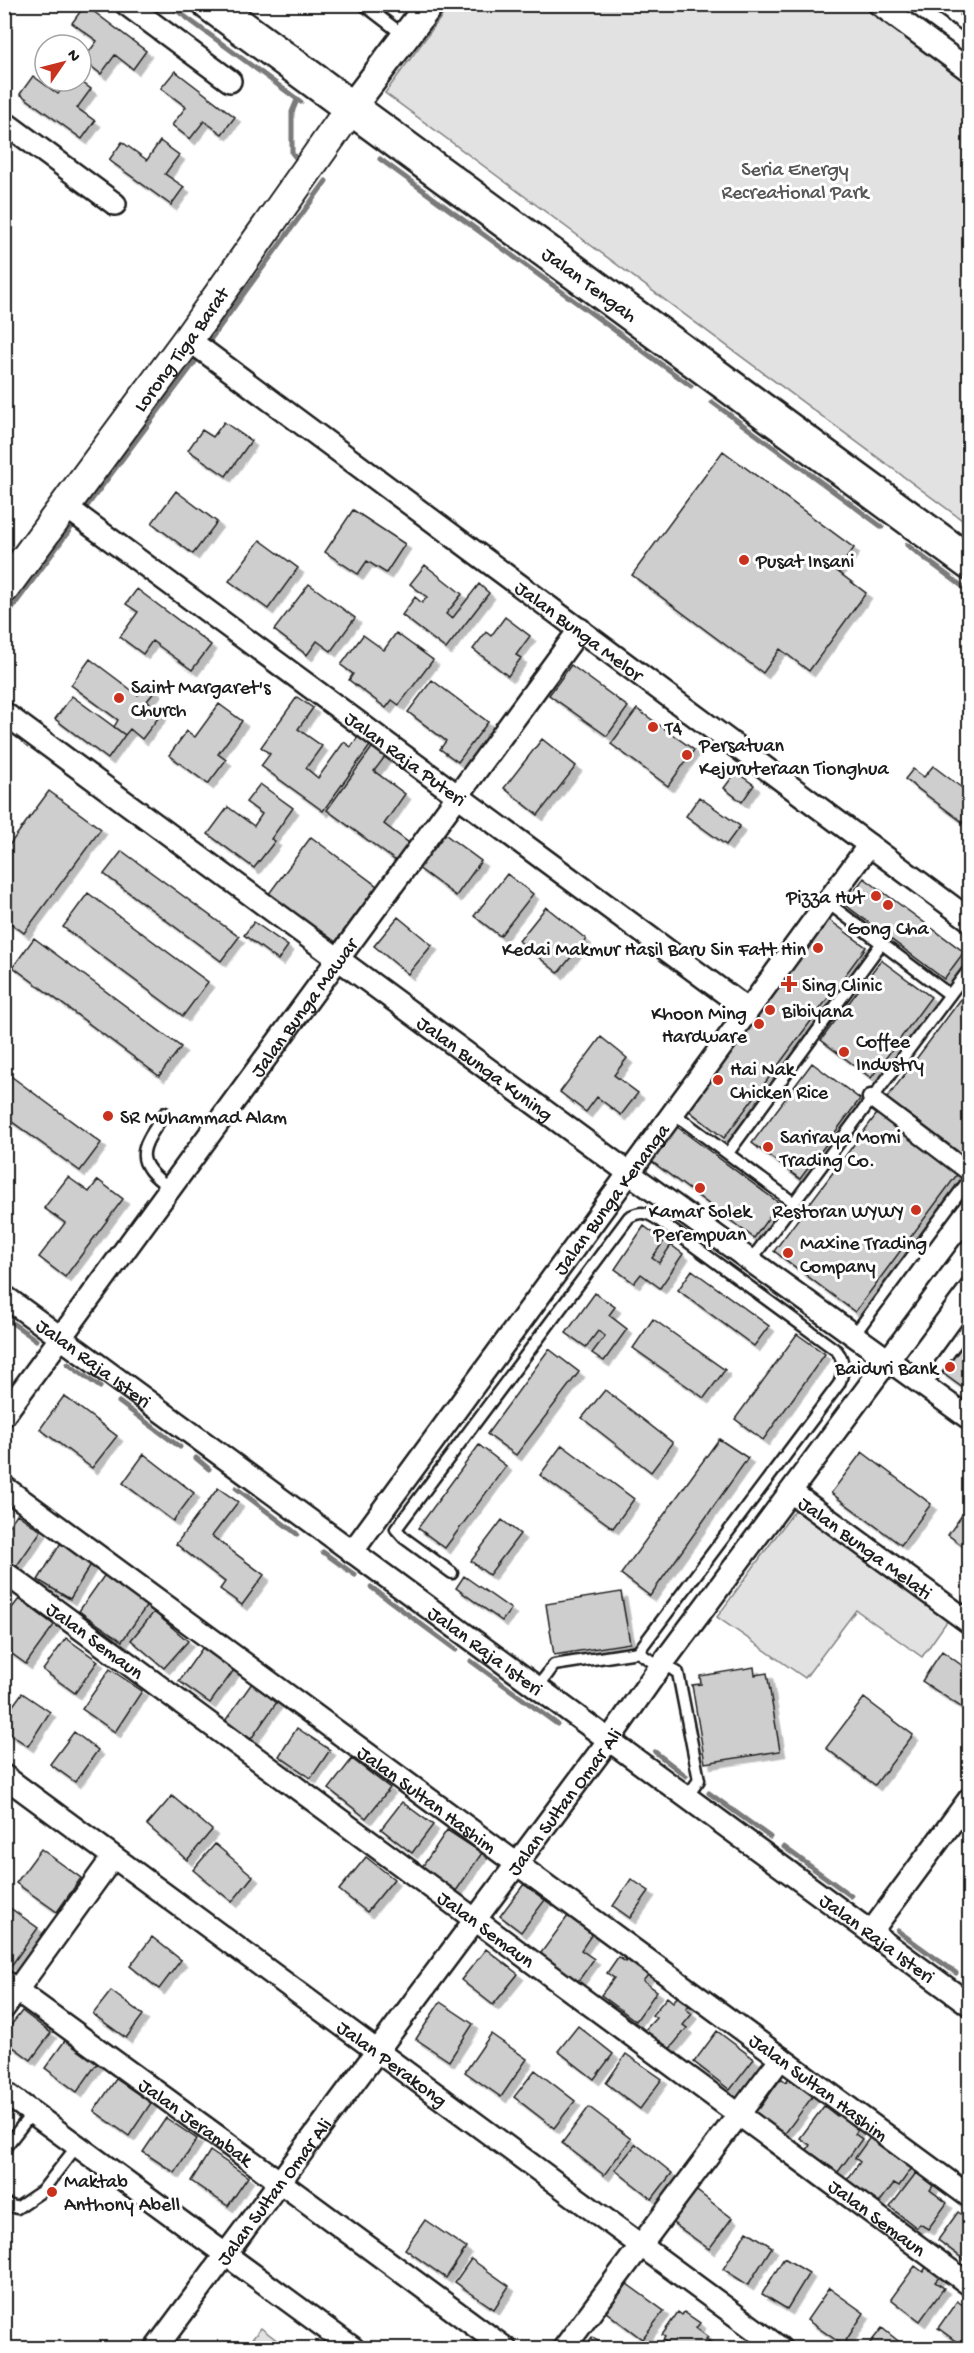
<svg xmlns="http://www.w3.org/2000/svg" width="974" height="2353" font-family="'Gochi Hand',sans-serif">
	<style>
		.green { fill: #e2e2e2; stroke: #7f7f7f; stroke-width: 1.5 }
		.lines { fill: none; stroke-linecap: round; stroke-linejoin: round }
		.stream { stroke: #7a7a7a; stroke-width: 5 }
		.building { fill: #cecece; stroke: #1c1c1c; stroke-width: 1.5; filter: url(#shadow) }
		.service-casing { stroke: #1c1c1c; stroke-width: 15 }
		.pedestrian-casing { stroke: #1c1c1c; stroke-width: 21 }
		.minor-casing { stroke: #1c1c1c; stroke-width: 26 }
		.tertiary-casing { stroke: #1c1c1c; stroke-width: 32 }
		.secondary-casing { stroke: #1c1c1c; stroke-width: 34 }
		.primary-casing { stroke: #1c1c1c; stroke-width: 38 }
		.service { stroke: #fff; stroke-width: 10 }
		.pedestrian { stroke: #fff; stroke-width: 16 }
		.minor { stroke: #fff; stroke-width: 21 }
		.tertiary { stroke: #fff; stroke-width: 27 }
		.secondary { stroke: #fff; stroke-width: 30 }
		.primary { stroke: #fff; stroke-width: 33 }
		.poi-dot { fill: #c8321e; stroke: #fff; stroke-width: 2 }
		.labels { text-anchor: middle; stroke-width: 6; stroke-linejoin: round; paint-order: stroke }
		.park-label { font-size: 20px; fill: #575757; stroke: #fff }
		.street-label { font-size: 20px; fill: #1c1c1c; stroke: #fff }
		.poi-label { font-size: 20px; fill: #1c1c1c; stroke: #fff; text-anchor: start }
	</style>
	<defs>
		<filter id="shadow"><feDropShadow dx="5.5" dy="5.5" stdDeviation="0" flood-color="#0004"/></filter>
	</defs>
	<rect width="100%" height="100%" fill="#fff"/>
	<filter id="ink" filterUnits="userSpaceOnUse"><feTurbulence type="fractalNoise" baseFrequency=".0167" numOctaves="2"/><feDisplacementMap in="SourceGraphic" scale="12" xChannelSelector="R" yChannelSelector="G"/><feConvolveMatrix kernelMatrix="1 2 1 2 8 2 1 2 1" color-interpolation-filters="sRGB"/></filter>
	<g filter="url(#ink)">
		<path class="green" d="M450,5H861L969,84V525L385,93Z
			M795,1510L948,1620L922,1657L856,1610L805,1678L717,1617Z
			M261,2328L287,2348H245Z"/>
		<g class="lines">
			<path class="stream" d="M168,4L301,102
				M296,158L292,153V112L297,100
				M380,159L691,386
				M210,340L326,181
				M712,402L882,527
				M87,506L195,362
				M907,545L970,592
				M4,619L74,524
				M4,1317L36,1340
				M68,1364L100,1387
				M119,1402L180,1447
				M196,1458L209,1469
				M236,1488L297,1534
				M323,1552L355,1575
				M371,1587L456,1650
				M471,1661L557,1724
				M655,1752L686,1776
				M709,1793L770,1837
				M784,1847L851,1896
				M898,1931L956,1973"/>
		</g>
		<path class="building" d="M85,5L146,51L133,69L115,55L101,74L83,60L97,41L72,23Z
			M175,71L235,117L222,134L204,121L190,139L172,125L186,107L161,88Z
			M33,76L58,94L68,81H80L91,89L77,108L95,121L82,139L20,94Z
			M160,141L179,155L165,174L184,187L171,205L109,160L122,142L147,160Z
			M224,422L251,441L226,476L188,450L202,430L213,437Z
			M723,451L854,548L837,571L866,593L809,671L780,649L763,673L632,575Z
			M176,491L217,522L193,554L152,523Z
			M353,510L405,544L386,573L367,561L358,574L325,552Z
			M260,540L298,568L268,609L229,581Z
			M425,565L462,594L446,614L452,619L479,584L489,593L446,649L402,615L415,597L422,603L427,597L410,584Z
			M309,584L355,618L331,651L317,641L307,655L274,630Z
			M137,589L211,645L192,670L152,641L143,654L120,637L138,612L126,604Z
			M505,617L530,636L516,655L521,658L508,676L473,649L486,632L491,636Z
			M396,633L433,660L399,705L392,700L386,708L349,680L353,674L341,665L363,635L384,650Z
			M90,659L138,695L147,683L156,690L147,701L162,713L142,739L130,729L125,735L114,727L118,720L71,685Z
			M571,665L628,707L607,736L549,695Z
			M432,680L488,722L458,762L440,749L446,741L408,712Z
			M72,696L125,735L108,759L55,719Z
			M297,697L313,708L298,729L322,746L306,768L318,778L344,742L351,747L360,734L372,743L323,811L261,766L270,754L261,747Z
			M219,704L242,721L218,754L226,760L208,784L169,755L187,731L195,737Z
			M637,709L694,750L668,786L611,744Z
			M542,739L576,766L538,815L504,788Z
			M374,745L387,754L374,771L405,794L384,824L409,843L396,861L327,810Z
			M933,766L970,794L968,826L905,779L913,769L924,777Z
			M736,772L754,785L742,802L724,788Z
			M260,784L293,808L271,839L275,841L254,868L208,834L228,807L254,826L262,814L246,802Z
			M49,791L101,829L24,933L4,918V852Z
			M699,797L740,826L726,845L686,816Z
			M442,832L481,861L456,896L417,867Z
			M311,837L377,886L334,944L268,895Z
			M122,851L239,937L221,961L104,874Z
			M507,874L533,894L500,936L474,916Z
			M864,878L964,952L944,979L844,904Z
			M88,893L208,982L183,1016L63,927Z
			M546,907L586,939L558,973L519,941Z
			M398,917L432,945L408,974L374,946Z
			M828,919L866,947L724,1138L687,1109Z
			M254,922L288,946L278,960L244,935Z
			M34,938L181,1047L159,1076L13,967Z
			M881,960L931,997L871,1078L821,1040Z
			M970,987V1155L967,1158L887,1098Z
			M601,1037L627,1058L614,1075L638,1093L621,1115L597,1097L586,1112L560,1092Z
			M812,1063L860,1099L800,1179L752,1143Z
			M4,1071L101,1143L80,1171L4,1116Z
			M879,1111L959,1172L855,1312L774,1251Z
			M676,1126L779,1203L754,1238L650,1160Z
			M68,1177L89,1192L98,1180L123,1199L65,1277L39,1257L65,1223L44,1208Z
			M644,1226L664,1241L652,1258L659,1263L671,1245L683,1254L660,1288L641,1274L634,1283L615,1269Z
			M692,1270L769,1326L754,1346L678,1290Z
			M595,1293L615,1307L609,1315L627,1329L604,1361L592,1353L605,1336L598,1331L586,1347L566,1333Z
			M653,1319L725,1370L704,1398L633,1348Z
			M970,1333V1393L941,1372Z
			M797,1334L825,1354L763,1440L735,1419Z
			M549,1349L579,1372L516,1455L487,1434Z
			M605,1390L673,1443L651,1472L582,1418Z
			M64,1396L117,1436L92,1468L40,1429Z
			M719,1439L748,1458L650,1596L621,1574Z
			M479,1445L506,1466L445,1548L418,1528Z
			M562,1445L634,1499L613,1528L540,1475Z
			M862,1452L931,1504L901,1545L831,1493Z
			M144,1454L194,1493L173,1521L123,1483Z
			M218,1488L238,1502L212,1536L264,1575L242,1605L220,1589L225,1582L176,1544Z
			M17,1514L41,1531L16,1567L4,1558V1533Z
			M962,1515L970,1521V1551L948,1535Z
			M502,1520L520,1534L489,1575L471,1561Z
			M62,1541L93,1561L70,1599L38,1580Z
			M106,1573L148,1604L122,1641L79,1611Z
			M464,1576L511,1609L502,1621L456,1588Z
			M621,1592L630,1643L554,1655L546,1604Z
			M19,1599L54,1625L26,1664L4,1648V1618Z
			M154,1612L188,1641L164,1668L131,1640Z
			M66,1638L98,1661L75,1693L43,1670Z
			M203,1647L234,1670L210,1703L179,1681Z
			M942,1651L967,1669L970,1666V1713L922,1681Z
			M754,1667L755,1675L767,1673L780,1751L705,1763L692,1685L701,1684L700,1676Z
			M110,1669L142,1691L115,1732L82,1709Z
			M252,1683L277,1702L251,1739L225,1721Z
			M22,1693L50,1712L28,1746L4,1730V1718Z
			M864,1698L913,1735L875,1785L826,1748Z
			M297,1728L330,1750L311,1778L279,1756Z
			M74,1732L98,1750L75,1782L50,1764Z
			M352,1759L390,1788L366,1818L329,1789Z
			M172,1796L212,1830L187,1860L147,1825Z
			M402,1802L433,1825L412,1853L381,1829Z
			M447,1830L482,1853L456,1891L422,1867Z
			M215,1844L253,1876L232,1902L193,1870Z
			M41,1849L81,1878L57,1912L16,1883Z
			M366,1857L394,1879L367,1912L339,1890Z
			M631,1879L649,1891L630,1918L613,1906Z
			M524,1884L545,1900L521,1932L500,1916Z
			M6,1905L38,1928L11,1966L4,1961Z
			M568,1916L592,1934L581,1950L594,1959L576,1984L538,1957Z
			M152,1937L181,1960L159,1989L130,1966Z
			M486,1949L518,1974L493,2005L461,1980Z
			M618,1957L626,1962L628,1959L648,1975L643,1981L657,1991L636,2021L601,1995L614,1978L607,1973Z
			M111,1991L143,2015L126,2038L93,2014Z
			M679,1995L690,2004L686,2009L692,2014L683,2025L687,2028L668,2051L644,2031L656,2018L652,2015L667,1997L673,2002Z
			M440,2002L473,2024L449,2061L416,2039Z
			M22,2011L51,2033L31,2060L4,2040V2034Z
			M578,2026L613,2054L594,2079L558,2051Z
			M717,2031L754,2059L730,2090L694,2062Z
			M491,2034L527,2059L501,2097L465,2072Z
			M66,2039L98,2062L77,2092L45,2068Z
			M626,2054L662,2079L640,2109L606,2083Z
			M535,2070L575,2101L554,2128L514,2097Z
			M791,2075L815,2093L784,2135L751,2110L756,2105L760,2108L781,2078L786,2082Z
			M116,2079L151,2103L129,2136L94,2111Z
			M824,2106L837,2116L840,2112L862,2123L855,2134L862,2139L838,2172L807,2150L810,2145L800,2138Z
			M589,2107L631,2139L604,2175L562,2143Z
			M166,2118L197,2139L175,2173L143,2152Z
			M873,2133L908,2158L905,2163L912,2168L899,2186L894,2183L879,2203L847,2180L860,2162L855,2158Z
			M636,2144L672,2173L652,2199L615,2170Z
			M210,2151L248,2177L228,2206L191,2181Z
			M916,2173L933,2186L930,2190L947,2203L928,2229L920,2224L917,2228L890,2207Z
			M693,2188L732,2218L709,2249L669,2220Z
			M958,2212L970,2220V2264L938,2240Z
			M425,2220L466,2248L446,2278L405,2249Z
			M747,2231L772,2247L748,2285L723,2269Z
			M784,2258L809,2273L787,2309L762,2294Z
			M471,2259L509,2286L494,2309L455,2282Z
			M915,2266L923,2272L927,2266L940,2276L935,2282L944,2288L920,2321L891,2299Z
			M627,2284L664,2311L642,2339L606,2312Z
			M829,2288L864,2313L843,2345L807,2320Z
			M957,2301L970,2310V2348H965L938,2328Z
			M678,2312L682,2315L684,2312L700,2323L696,2328L708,2337L706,2339L710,2342L705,2348L700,2347L699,2348H664L668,2343L663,2340L665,2337L662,2335Z
			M882,2328L907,2348H866Z
			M592,2337L608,2348H584Z"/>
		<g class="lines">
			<defs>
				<path id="service" d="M363,4L406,37
					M935,4L970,29
					M952,17L961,4
					M828,903L950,995
					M165,1113C142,1148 130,1160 170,1188
					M673,1113L794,1203
					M728,1153L881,944
					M751,1260L970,968
					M854,1335L970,1178
					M925,1386L970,1324
					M452,1573L404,1538L396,1529L629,1217C641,1211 646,1212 657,1219L837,1351C845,1361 844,1372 839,1384L638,1652L554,1665L538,1687
					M638,1652L660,1667
					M663,1663L678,1673L699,1780L686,1798
					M4,2149L32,2113
					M4,2203L17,2208L42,2191L77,2146"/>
				<path id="pedestrian" d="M871,1098L970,1173"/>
				<g id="minor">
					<path d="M126,4L230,81"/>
					<path d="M879,4L970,71"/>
					<path d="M4,122L115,204"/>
					<path id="s1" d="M188,339L970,920"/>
					<path id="s2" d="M65,506L748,1010"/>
					<path id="s3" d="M4,713L629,1173L970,1419"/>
					<path id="s4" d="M4,1296L970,2005"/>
					<path id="s5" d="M4,1415L580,629"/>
					<path id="s6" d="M4,1487L970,2197"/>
					<path id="s7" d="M791,1492L970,1623"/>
					<path id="s8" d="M352,1552L869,845"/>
					<path id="s9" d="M4,1572L970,2285"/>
					<path id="s10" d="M4,1776L780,2348"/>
					<path d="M871,1932L970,1798"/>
					<path id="s11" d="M4,1981L280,2182L505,2348"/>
					<path d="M4,2008L113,1857"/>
					<path d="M4,2092L353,2348"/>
					<path id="s12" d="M156,2348L609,1740L660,1667L970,1250"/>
					<path d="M564,2348L781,2058"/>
				</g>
				<path id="tertiary" d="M351,108L430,4"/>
				<g id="secondary">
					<path id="s13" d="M4,588L188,339L351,108"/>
				</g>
				<g id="primary">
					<path id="s14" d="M210,4L970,563"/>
				</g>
			</defs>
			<use href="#service" class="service-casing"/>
			<use href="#pedestrian" class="pedestrian-casing"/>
			<use href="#minor" class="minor-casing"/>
			<use href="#tertiary" class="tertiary-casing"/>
			<use href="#secondary" class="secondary-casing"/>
			<use href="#primary" class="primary-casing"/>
			<use href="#service" class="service"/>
			<use href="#pedestrian" class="pedestrian"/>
			<use href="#minor" class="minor"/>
			<use href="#tertiary" class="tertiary"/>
			<use href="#secondary" class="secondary"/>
			<use href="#primary" class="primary"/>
		</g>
	</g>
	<g class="poi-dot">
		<circle cx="744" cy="560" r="6"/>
		<circle cx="119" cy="698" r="6"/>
		<circle cx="653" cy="727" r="6"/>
		<circle cx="687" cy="755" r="6"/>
		<circle cx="876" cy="896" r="6"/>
		<circle cx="888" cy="905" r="6"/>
		<circle cx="818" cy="948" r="6"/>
		<path d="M786 975h6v6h6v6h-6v6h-6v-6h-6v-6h6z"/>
		<circle cx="770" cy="1010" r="6"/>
		<circle cx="759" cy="1024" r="6"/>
		<circle cx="844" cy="1052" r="6"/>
		<circle cx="718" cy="1080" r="6"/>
		<circle cx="108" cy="1116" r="6"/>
		<circle cx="768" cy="1147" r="6"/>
		<circle cx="700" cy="1188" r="6"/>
		<circle cx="916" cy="1210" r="6"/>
		<circle cx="788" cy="1253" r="6"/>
		<circle cx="950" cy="1367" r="6"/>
		<circle cx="52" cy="2192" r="6"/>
	</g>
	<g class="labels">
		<g class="park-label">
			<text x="795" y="175">Seria Energy<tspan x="795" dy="23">Recreational Park</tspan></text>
		</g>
		<g class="street-label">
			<text dy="7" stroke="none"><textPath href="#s14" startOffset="472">Jalan Tengah</textPath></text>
			<text dy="7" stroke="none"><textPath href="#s13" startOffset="297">Lorong Tiga Barat</textPath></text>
			<text dy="7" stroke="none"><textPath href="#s1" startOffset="488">Jalan Bunga Melor</textPath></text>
			<text dy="7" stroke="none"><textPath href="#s2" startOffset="424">Jalan Raja Puteri</textPath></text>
			<text dy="7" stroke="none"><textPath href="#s5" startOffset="506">Jalan Bunga Mawar</textPath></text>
			<text dy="7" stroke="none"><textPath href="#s3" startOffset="598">Jalan Bunga Kuning</textPath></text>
			<text dy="7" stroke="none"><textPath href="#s8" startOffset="438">Jalan Bunga Kenanga</textPath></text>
			<text dy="7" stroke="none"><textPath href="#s4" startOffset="112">Jalan Raja Isteri</textPath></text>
			<text dy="7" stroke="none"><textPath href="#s7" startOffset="93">Jalan Bunga Melati</textPath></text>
			<text dy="7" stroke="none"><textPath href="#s9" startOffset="114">Jalan Semaun</textPath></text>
			<text dy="7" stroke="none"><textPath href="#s4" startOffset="598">Jalan Raja Isteri</textPath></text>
			<text dy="7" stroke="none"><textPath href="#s6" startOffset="526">Jalan Sultan Hashim</textPath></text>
			<text dy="7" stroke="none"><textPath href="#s12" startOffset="682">Jalan Sultan Omar Ali</textPath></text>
			<text dy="7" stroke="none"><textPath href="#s9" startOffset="600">Jalan Semaun</textPath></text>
			<text dy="7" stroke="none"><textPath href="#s4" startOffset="1084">Jalan Raja Isteri</textPath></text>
			<text dy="7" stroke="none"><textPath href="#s10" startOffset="483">Jalan Perakong</textPath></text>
			<text dy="7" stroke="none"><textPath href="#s6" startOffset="1012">Jalan Sultan Hashim</textPath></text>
			<text dy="7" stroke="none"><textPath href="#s11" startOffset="238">Jalan Jerambak</textPath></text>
			<text dy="7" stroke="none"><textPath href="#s12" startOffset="196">Jalan Sultan Omar Ali</textPath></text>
			<text dy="7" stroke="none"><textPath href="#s9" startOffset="1086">Jalan Semaun</textPath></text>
		</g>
		<g class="poi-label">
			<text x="756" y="567">Pusat Insani</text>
			<text x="131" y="693">Saint Margaret's<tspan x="131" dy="23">Church</tspan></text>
			<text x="665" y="734">T4</text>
			<text x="699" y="751">Persatuan<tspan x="699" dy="23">Kejuruteraan Tionghua</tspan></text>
			<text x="864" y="903" text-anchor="end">Pizza Hut</text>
			<text x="888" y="934" text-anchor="middle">Gong Cha</text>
			<text x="806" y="955" text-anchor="end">Kedai Makmur Hasil Baru Sin Fatt Hin</text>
			<text x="802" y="991">Sing Clinic</text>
			<text x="782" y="1017">Bibiyana</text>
			<text x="747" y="1019" text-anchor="end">Khoon Ming<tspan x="747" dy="23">Hardware</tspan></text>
			<text x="856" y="1047">Coffee<tspan x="856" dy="23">Industry</tspan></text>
			<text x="730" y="1075">Hai Nak<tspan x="730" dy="23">Chicken Rice</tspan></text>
			<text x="120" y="1123">SR Muhammad Alam</text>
			<text x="780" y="1143">Sariraya Morni<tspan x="780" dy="23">Trading Co.</tspan></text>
			<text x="700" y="1217" text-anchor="middle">Kamar Solek<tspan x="700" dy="23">Perempuan</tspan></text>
			<text x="904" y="1217" text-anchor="end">Restoran WYWY</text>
			<text x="800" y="1249">Maxine Trading<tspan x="800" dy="23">Company</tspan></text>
			<text x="938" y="1374" text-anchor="end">Baiduri Bank</text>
			<text x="64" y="2187">Maktab<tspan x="64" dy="23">Anthony Abell</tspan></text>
		</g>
	</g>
	<rect width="974" height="2353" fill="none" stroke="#fff" stroke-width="24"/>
	<rect x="12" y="12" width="950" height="2329" fill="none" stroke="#1c1c1c" stroke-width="2" filter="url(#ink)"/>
	<g transform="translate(63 63) rotate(55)"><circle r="28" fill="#ffffff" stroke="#a4a4a4" stroke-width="1.5"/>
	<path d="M0-4.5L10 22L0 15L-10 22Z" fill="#c8321e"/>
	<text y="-9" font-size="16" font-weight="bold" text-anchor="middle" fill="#1c1c1c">N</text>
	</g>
</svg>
